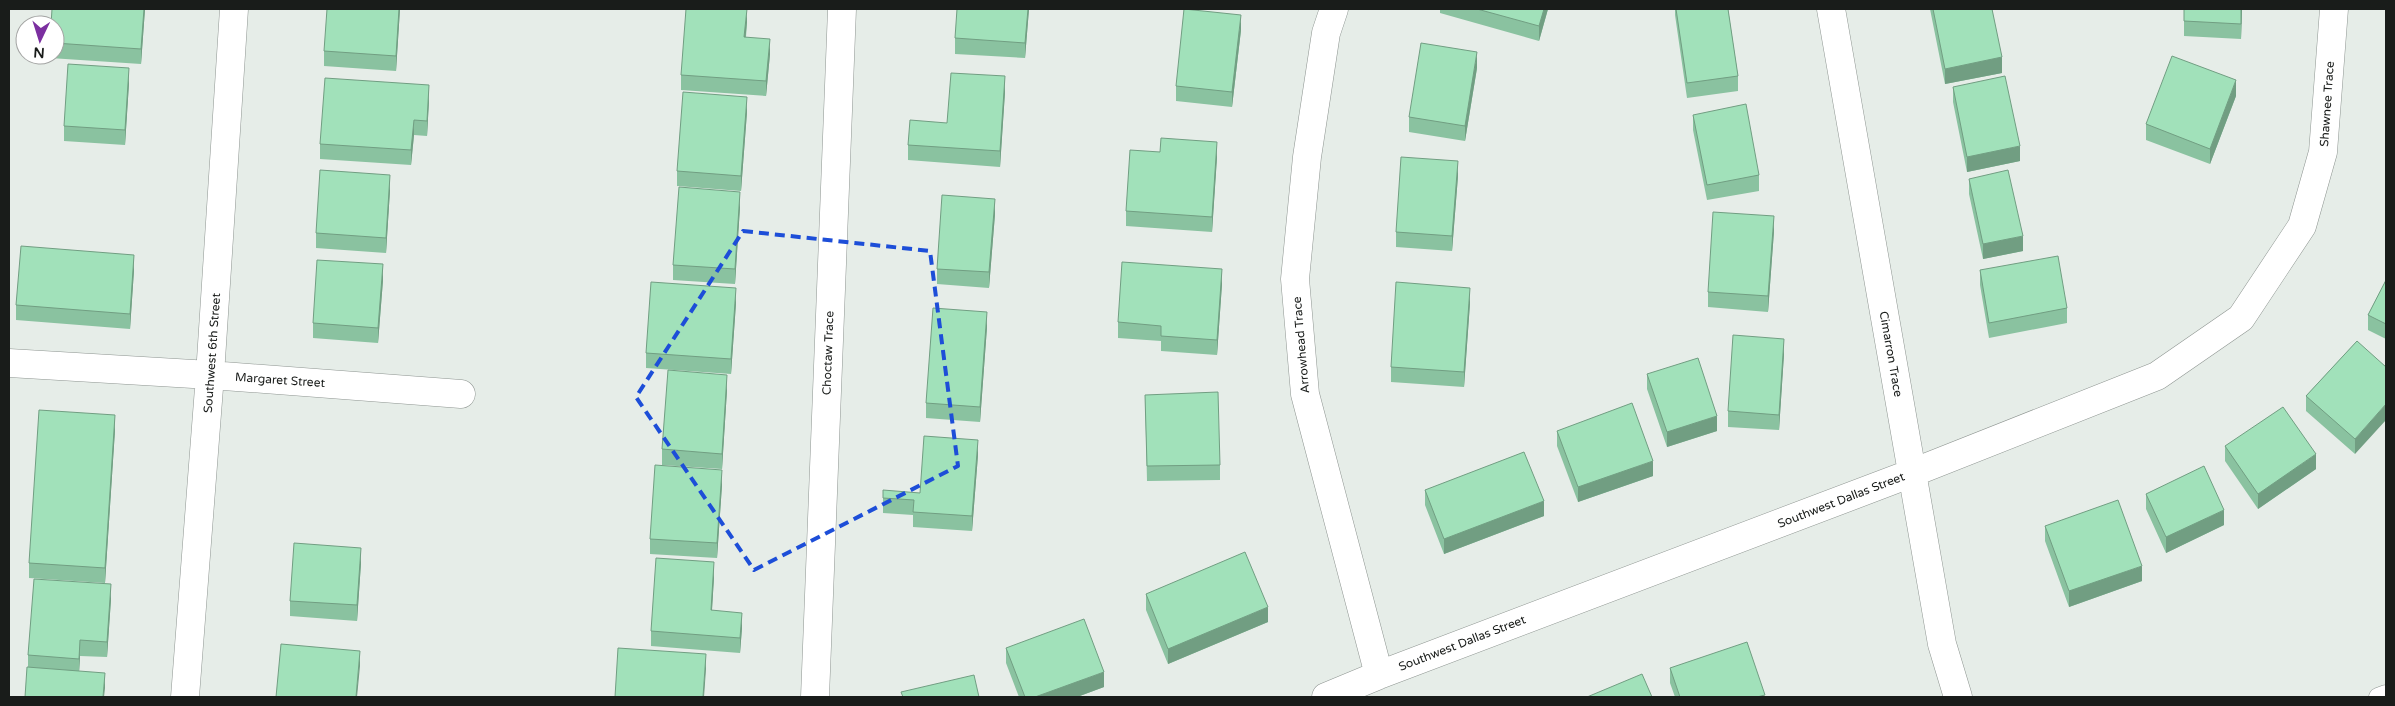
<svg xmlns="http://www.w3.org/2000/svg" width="2395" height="706" font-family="'Varela Round',sans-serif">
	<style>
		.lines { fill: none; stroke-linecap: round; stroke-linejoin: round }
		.service-casing { stroke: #8e9591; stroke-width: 19 }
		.minor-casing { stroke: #8e9591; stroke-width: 29 }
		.service { stroke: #fff; stroke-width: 18 }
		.minor { stroke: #fff; stroke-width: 28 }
		.wall { fill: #8ac2a0 }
		.shaded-wall { fill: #719e82 }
		.building { fill: #a1e1ba; stroke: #719e82 }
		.marked { fill: none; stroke: #1d4ed8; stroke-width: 4; stroke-dasharray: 10 6; stroke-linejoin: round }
		.labels { text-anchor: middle; stroke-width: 4; stroke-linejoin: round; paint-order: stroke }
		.street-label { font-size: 12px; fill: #191c1a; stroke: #fff }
	</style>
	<rect width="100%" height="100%" fill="#e6ede8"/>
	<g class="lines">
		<defs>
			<path id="service" d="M2378,697L2386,694"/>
			<path id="minor" d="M1334,9L1326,33L1307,157L1295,279L1305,394L1379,675
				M1831,9L1942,644L1958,697
				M9,363L210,375L461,394
				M185,697L210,375L234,9
				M815,697L842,9
				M1326,697L1379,675L1912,473L2157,376L2241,318L2302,226L2323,152L2334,9"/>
		</defs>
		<use href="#service" class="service-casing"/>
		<use href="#minor" class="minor-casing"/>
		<use href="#service" class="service"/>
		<use href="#minor" class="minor"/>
	</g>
	<path class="wall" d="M52,9H145L141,64L50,58V55H55V25Z
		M400,9L396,71L324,66V51Z
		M1029,9L1025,58L955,54V38Z
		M1440,9H1548L1539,41L1440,13Z
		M1675,9H1728L1738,76V91L1687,98L1675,15Z
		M1930,9H1992L2002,73L1945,84Z
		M2184,9H2242L2241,39L2184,36Z
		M747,22L746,37L770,54L766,96L681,90V75Z
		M1241,30L1232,107L1176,101V86Z
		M1477,68L1465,141L1409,132V117Z
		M129,83L125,145L64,141V126Z
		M1953,87L2020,161L1967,172L1953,102Z
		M1005,92L1000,167L908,160V145L947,123Z
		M2236,96L2210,164L2146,140V124Z
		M429,100L427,136L414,135L411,165L320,159V144Z
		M747,112L741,191L677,186V171Z
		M1693,115L1759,175V191L1707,200L1693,130Z
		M1217,157L1212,232L1126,226V211Z
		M1458,176L1452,251L1396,247V232Z
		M1969,179L2023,251L1983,259L1969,194Z
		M390,190L386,253L316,248V233Z
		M740,207L735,284L673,280V265Z
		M995,214L989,288L937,284V269Z
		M1774,231L1768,312L1708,307V292Z
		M134,270L130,329L16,320V305Z
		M1980,270L2067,308V323L1989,338L1980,285Z
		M383,280L378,343L313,338V323Z
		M2386,280V339L2368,330V315Z
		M1222,284L1217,355L1161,351V341L1118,338V322Z
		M736,303L731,374L646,368V353Z
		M1470,303L1464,387L1391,382V367Z
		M987,327L980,422L926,418V403Z
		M2357,341L2355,454L2306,411V396Z
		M1784,354L1779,430L1728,427V411Z
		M1647,374L1717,431L1667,447L1647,389Z
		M727,390L722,469L662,465V449Z
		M1145,395L1220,465V480L1147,481Z
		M115,430L105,583L29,578V563Z
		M1557,431L1653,476L1578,502L1557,446Z
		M2225,446L2316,469L2258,509L2225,461Z
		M978,455L972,531L913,527V515L883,513V498L920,493Z
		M722,485L717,558L650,554V539Z
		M1425,490L1544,516L1444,554L1425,505Z
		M2146,494L2224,525L2166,553L2146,509Z
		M2045,526L2142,581L2069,607L2045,541Z
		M361,563L357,621L290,616V601Z
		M714,577L712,610L742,628L740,653L651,646V631Z
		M1146,594L1268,622L1168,664L1146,610Z
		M111,599L107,657L80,656L79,671L105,688L28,667V655Z
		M1006,648L1104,687L1077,697H1019L1006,663Z
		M1670,668L1765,697H1675L1670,683Z"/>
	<path class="shaded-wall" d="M144,9H145L141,64V49Z
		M399,9H400L396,71V56Z
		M747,9V22L744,52V37Z
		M1028,9H1029L1025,58V43Z
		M1544,9H1548L1539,41V26Z
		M2241,9H2242L2241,39Z
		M1241,15V30L1232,107V92Z
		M770,39V54L766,96V81Z
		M1477,52V68L1465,141V126Z
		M2002,57V73L1945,84V69Z
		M129,68V83L125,145V130Z
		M1005,76V92L1000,167V151Z
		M2236,80V96L2210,164V149Z
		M429,85V100L427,136V121Z
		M747,97V112L741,191V176Z
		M414,120V135L411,165V150Z
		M1217,142V157L1212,232V217Z
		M2020,146V161L1967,172V157Z
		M1458,161V176L1452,251V236Z
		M390,175V190L386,253V238Z
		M740,192V207L735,284V269Z
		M995,199V214L989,288V272Z
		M1774,216V231L1768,312V296Z
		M2023,236V251L1983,259V244Z
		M134,255V270L130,329V314Z
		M383,264V280L378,343V328Z
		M1222,269V284L1217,355V340Z
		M736,288V303L731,374V359Z
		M1470,288V303L1464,387V372Z
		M987,312V327L980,422V407Z
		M1784,339V354L1779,430V415Z
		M727,375V390L722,469V454Z
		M2386,404V420L2355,454V439Z
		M115,415V430L105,583V568Z
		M1717,416V431L1667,447V432Z
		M978,440V455L972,531V516Z
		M2316,454V469L2258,509V494Z
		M1653,461V476L1578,502V487Z
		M722,470V485L717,558V543Z
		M1544,501V516L1444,554V539Z
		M2224,510V525L2166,553V537Z
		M361,548V563L357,621V605Z
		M714,562V577L711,625V610Z
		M2142,566V581L2069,607V591Z
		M111,584V599L107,657V642Z
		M1268,607V622L1168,664V649Z
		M742,613V628L740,653V638Z
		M80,640V656L79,674V659Z
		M360,651V666L357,697H356Z
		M706,654V669L704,697H703Z
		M1104,672V687L1077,697H1035Z
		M105,673V688L104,697H103Z"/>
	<path class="building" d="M52,9H144L141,49L55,43V25H51Z
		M327,9H399L396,56L324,51Z
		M686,9H747L744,37L770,39L766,81L681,75Z
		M957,9H1028L1025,43L955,38Z
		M1184,9L1241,15L1232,92L1176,86Z
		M1477,9H1544L1539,26Z
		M1676,9H1728L1738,76L1687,83Z
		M1933,9H1992L2002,57L1945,69Z
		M2184,9H2241V24L2184,21Z
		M1421,43L1477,52L1465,126L1409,117Z
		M2172,56L2236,80L2210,149L2146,124Z
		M68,64L129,68L125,130L64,126Z
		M951,73L1005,76L1000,151L908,145L910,120L947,123Z
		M2005,76L2020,146L1967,157L1953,87Z
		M325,78L429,85L427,121L414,120L411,150L320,144Z
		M683,92L747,97L741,176L677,171Z
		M1746,104L1759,175L1707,185L1693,115Z
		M1161,138L1217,142L1212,217L1126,211L1130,150L1160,152Z
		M1401,157L1458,161L1452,236L1396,232Z
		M320,170L390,175L386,238L316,233Z
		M2008,170L2023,236L1983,244L1969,179Z
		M679,187L740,192L735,269L673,265Z
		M942,195L995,199L989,272L937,269Z
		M1713,212L1774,216L1768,296L1708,292Z
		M21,246L134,255L130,314L16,305Z
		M2058,256L2067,308L1989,323L1980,270Z
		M317,260L383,264L378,328L313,323Z
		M1122,262L1222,269L1217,340L1161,336V326L1118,322Z
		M2386,280V324L2368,315Z
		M651,282L736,288L731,359L646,353Z
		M1396,282L1470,288L1464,372L1391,367Z
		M933,308L987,312L980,407L926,403Z
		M1733,335L1784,339L1779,415L1728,411Z
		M2357,341L2386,367V404L2355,439L2306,396Z
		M1698,358L1717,416L1667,432L1647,374Z
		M668,370L727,375L722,454L662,449Z
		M1218,392L1220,465L1147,466L1145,395Z
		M1632,403L1653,461L1578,487L1557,431Z
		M2283,407L2316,454L2258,494L2225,446Z
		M39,410L115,415L105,568L29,563Z
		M924,436L978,440L972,516L913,512L914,500L883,498V490L920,493Z
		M1524,452L1544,501L1444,539L1425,490Z
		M655,465L722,470L717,543L650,539Z
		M2204,466L2224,510L2166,537L2146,494Z
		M2118,500L2142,566L2069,591L2045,526Z
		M294,543L361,548L357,605L290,601Z
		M1245,552L1268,607L1168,649L1146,594Z
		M656,558L714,562L711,610L742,613L740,638L651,631Z
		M34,579L111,584L107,642L80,640L79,659L28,655Z
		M1084,619L1104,672L1035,697H1025L1006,648Z
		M1747,642L1765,695L1757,697H1680L1670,668Z
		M281,644L360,651L356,697H276Z
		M618,648L706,654L703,697H615Z
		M27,667L105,673L103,697H25Z
		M1642,674L1652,697H1587Z
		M974,675L979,697H903L901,692Z"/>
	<path class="marked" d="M743,231L930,251L958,466L754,570L636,397Z"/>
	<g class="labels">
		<g class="street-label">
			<text transform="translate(2327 104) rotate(-86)" y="4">Shawnee Trace</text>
			<text transform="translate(1301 345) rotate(-95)" y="4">Arrowhead Trace</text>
			<text transform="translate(212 353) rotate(-86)" y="4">Southwest 6th Street</text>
			<text transform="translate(828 353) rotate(-88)" y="4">Choctaw Trace</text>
			<text transform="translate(1891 354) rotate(80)" y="4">Cimarron Trace</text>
			<text transform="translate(280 380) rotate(4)" y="4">Margaret Street</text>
			<text transform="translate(1841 500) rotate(-21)" y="4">Southwest Dallas Street</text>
			<text transform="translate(1462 643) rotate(-21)" y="4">Southwest Dallas Street</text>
		</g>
	</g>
	<rect width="2395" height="706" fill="none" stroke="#191c1a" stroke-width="20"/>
	<g transform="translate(40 40) rotate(184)"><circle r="24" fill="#ffffff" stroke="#a3a4a3"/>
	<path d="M0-4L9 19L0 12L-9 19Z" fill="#7b2fa0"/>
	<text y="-8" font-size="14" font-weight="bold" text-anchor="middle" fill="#191c1a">N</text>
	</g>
</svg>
